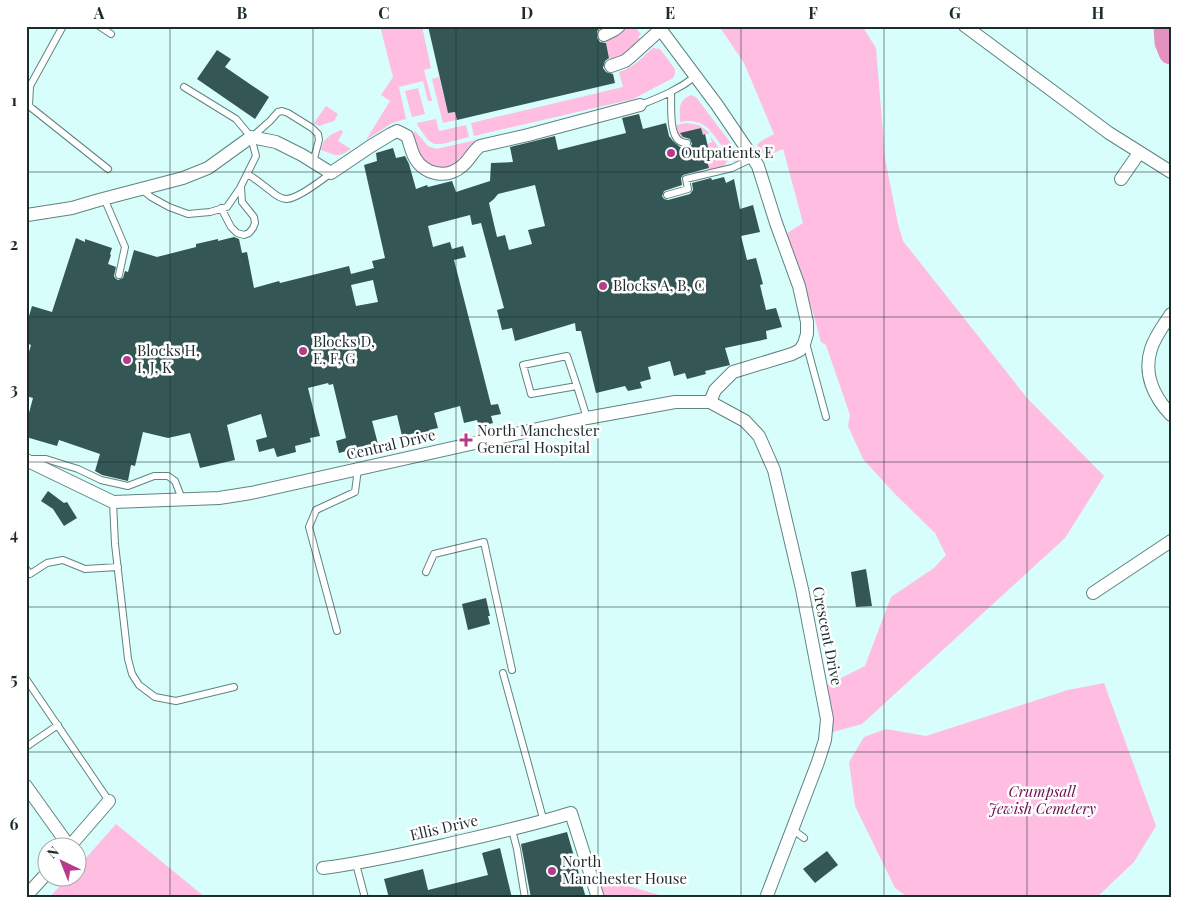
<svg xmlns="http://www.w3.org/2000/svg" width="1197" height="924" font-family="'Playfair Display',serif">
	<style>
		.green { fill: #febde1 }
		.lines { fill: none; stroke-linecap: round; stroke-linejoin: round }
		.river { stroke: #e391c1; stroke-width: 25 }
		.building { fill: #345755; fill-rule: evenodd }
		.lane-casing { stroke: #608481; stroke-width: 8 }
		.street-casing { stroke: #608481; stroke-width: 14 }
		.lane { stroke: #fff; stroke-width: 6 }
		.street { stroke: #fff; stroke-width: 12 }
		.grid { fill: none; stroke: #1d2c2b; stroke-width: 1; stroke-opacity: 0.55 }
		.poi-dot { fill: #b63b8c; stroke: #fff; stroke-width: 2 }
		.labels { text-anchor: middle; stroke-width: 5; stroke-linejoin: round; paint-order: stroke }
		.poi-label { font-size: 15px; fill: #1d2c2b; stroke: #fff; text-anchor: start }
		.street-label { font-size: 15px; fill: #1d2c2b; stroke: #fff }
		.park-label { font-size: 15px; font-style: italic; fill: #6c094f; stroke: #fff }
		.neatline { fill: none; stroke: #1d2c2b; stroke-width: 2 }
		.grid-label { font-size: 16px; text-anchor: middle; font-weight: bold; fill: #1d2c2b }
	</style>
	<rect width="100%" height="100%" fill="#d7fefb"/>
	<path class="green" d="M380,26H422L431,68L424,70L432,101H428L423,81L399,87L406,119L392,123L366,140L390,101L381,95L393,77Z
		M626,26H634L641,34L638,37L641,40L628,54L610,61L605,39L620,32Z
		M719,26H862L876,48L885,158L898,224L903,241L1027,398L1104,476L1065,538L862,724L830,733L827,685L865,666L891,597L934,568L946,555L935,533L894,493L863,459L848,426L850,415L826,345L821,342L814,316L786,234L803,223L784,152L783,149L769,155H765L757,145L761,141L774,134L744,63Z
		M653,48L660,49L675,69V74L673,78L633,99L474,136L471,123L623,87L619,72C635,67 641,58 653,48Z
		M439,77L448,113L455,112L457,120L443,123L432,79Z
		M418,88L425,114L412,117L405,91Z
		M691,95L696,97L742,158L735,162L708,128C698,121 691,120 680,122C680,109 677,101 691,95Z
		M326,106L338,114L334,121L319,126L314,123Z
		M436,119L439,131L466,125L469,137L442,144H434L428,140L418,126L417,123Z
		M686,123L699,125L710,133L703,135L701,128L687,132V136L680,138L678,134L676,125Z
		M341,130L343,132L338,141L351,149C336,159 336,155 321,150C323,138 330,135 341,130Z
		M415,131L428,146L436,149L490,137L481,141L454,165L440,169L424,163L414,146V132Z
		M710,136L728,159C725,168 718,169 709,171L706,158L710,156L707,144L712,142Z
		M1104,683L1156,826L1134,862L1096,898H909L895,888L855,806L849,762L864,737L886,729L926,736L1068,690Z
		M116,824L206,898H49L68,877L78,876V867Z
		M598,877L669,898H605Z"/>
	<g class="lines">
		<path class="river" d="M1166,26L1167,42L1171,52"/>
	</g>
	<path class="building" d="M428,26H602L597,31V38L600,42L606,43L609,58L605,61L603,68L606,72L613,74L615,83L457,120L455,112L448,113Z
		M217,50L231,59L225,67L269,97L255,119L197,79Z
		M639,114L643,129L666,123L669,136L673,141L680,147L688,148L690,147L692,144L690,139L683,137L680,133L701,128L703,135L705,134L710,156L706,158L709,168L683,175L681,178L682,185L664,191L662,196L664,199L668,200L690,194L693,190L692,183L711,178L712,180L724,177L726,183L734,179L740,209L753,205L760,232L741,236L747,260L756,258L763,284L760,285L766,310L776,308L782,327L766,331L767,339L725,348L730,365L705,371L706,374L687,379L685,373L674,376L670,361L648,367L651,379L640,382L642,388L628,391L625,386L596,393L581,331H576L575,323L515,341L512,328L502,330L497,310L504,308L481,223L472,225L470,215L428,226L433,247L450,242L452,249L463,246L466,257L454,260L491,405L498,404L501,414L491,416L493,423L479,427L477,420L464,423L460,406L434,413L438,428L429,430L431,438L417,441L415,433L402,436L397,415L372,421L378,444L367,447L368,451L352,455L350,450L339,453L336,441L346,438L333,384L329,385L328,383L308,388L320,436L310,438L311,442L295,446L296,452L277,457L274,448L259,452L256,440L267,437L261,414L227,425L235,460L200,468L190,433L168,438L143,432L135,466L131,465L128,481L102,475L95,471L100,454L59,440L57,446L26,437V424L33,398L26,396V362L31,345L26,343V326L32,306L52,312L76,238L85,242V239L112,248L110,254L111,255L108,264L116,267L114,276L115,278L118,280L123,278L125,271L128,272L134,250L157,257L196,247V244L218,239V241L234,237L239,239L242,253L247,252L254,288L279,281L280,283L349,266L351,274L374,268L372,261L385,258L364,165L377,161L376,153L393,148L396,158L405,156L409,164L416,189L427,185L428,187L452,181L456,192L490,181L491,163L513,162L510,147L555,136L558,150L626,133L622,118ZM535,185L545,226L528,230L532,244L509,250L505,235L497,237L489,203L494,199L498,194ZM373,280L378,302L356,306L351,285Z
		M48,491L64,503L67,502L77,518L64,526L53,509L41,501Z
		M866,569L872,606L856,607L851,572Z
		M486,598L490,616H488L490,624L468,630L462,604Z
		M567,832L586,898H531L521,844Z
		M500,848L512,898H389L384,879L423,869L428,890L488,875L482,853Z
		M827,851L838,865L815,883L803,869Z"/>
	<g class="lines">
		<defs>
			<path id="lane" d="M63,26L30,86L29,106L108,169
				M99,26L111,34
				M671,92C672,106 667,144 687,143
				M640,105C661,97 678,90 696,76
				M252,137L270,121L278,112L282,111L288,113L312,128L318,134L319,140L313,162
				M247,174C258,180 266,188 276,195C279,197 283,199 287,199C298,198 322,180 331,173
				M141,189L151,197L169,207L188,214L210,212L227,207L240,188L256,156L251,137L236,119L184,87
				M667,195L688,189L686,179L732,168L753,158
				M104,198L125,247L119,275
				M221,208L231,227L237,233L244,235L249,233L253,228L255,223L254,217L242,202L241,187
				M806,343L826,417
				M577,386L567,356L523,365L531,394L577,386L587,418
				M32,459H46L78,469L101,480L128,486L154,476H168L175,481L182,499
				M113,502L115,544L128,659L132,674L139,685L155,697L176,701L234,687
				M26,569L30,574L47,563L63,560L85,569L118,567
				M426,572L434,554L484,542L512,670
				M337,631L309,527L316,510L355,492L358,469
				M503,673L544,822
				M26,679L109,801
				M26,747L58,725
				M792,829L804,838
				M512,830L517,849L525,898
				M356,864L365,898"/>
			<path id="street" d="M658,26L717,105L753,158L758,166L776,223L799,286L807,322V334L804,344L800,350L792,354L733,372L715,390L710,402
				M965,26L1109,133L1171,172
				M604,35L614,30L619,26
				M611,66L625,61L630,57L661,29
				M1121,179L1139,153
				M27,215L72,208L99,200L183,178L208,168L251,137L276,142L302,155L331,173L371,146L391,134L397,131L407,136C410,143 411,151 415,158C425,175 447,179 462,166C469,161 472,152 480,146L528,135L640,105
				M1171,314C1164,325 1155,336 1151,349C1143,374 1154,397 1171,415
				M26,460L113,502L219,498L251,493L587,418L675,402H710L745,421L759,436L774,470L802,589L827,719L825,740L818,762L766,898
				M1093,593L1171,541
				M26,786L69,846
				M70,846L109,801
				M323,868C364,863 404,854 444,845C487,835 529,826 571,813L598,898
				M26,896L48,872"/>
		</defs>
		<use href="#lane" class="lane-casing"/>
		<use href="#street" class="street-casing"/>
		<use href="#lane" class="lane"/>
		<use href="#street" class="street"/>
	</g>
	<path class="grid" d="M170,26V898M313,26V898M456,26V898M598,26V898M741,26V898M884,26V898M1027,26V898M26,172H1171M26,317H1171M26,462H1171M26,607H1171M26,752H1171"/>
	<g class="poi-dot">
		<circle cx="671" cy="153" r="5"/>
		<circle cx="603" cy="286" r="5"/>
		<circle cx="303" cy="351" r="5"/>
		<circle cx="127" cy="360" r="5"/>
		<path d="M463.5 432.5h5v5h5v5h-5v5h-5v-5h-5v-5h5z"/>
		<circle cx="552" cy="871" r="5"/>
	</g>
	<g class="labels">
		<g class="poi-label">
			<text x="681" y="158">Outpatients E</text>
			<text x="613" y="291">Blocks A, B, C</text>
			<text x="313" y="347">Blocks D,<tspan x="313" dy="17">E, F, G</tspan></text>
			<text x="137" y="356">Blocks H,<tspan x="137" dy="17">I, J, K</tspan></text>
			<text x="477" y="436">North Manchester<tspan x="477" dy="17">General Hospital</tspan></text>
			<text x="562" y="867">North<tspan x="562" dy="17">Manchester House</tspan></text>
		</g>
		<g class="street-label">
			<text transform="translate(391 445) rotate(-13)" y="5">Central Drive</text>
			<text transform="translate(827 636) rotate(79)" y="5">Crescent Drive</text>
			<text transform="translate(444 828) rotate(-13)" y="5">Ellis Drive</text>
		</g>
		<g class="park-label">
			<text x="1042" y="797">Crumpsall<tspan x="1042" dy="17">Jewish Cemetery</tspan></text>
		</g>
	</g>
	<rect width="1197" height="924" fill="none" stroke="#ffffff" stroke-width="55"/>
	<g transform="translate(62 862) rotate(317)"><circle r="24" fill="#ffffff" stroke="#a5abaa"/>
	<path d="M0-4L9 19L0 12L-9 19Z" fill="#b63b8c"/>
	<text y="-8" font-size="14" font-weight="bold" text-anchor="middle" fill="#1d2c2b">N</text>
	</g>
	<rect x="28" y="28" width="1142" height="868" class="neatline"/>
	<g class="grid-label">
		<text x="99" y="19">A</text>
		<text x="242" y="19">B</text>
		<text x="384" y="19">C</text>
		<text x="527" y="19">D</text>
		<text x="670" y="19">E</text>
		<text x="813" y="19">F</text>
		<text x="955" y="19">G</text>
		<text x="1098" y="19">H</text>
		<text x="14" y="106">1</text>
		<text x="14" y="250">2</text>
		<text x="14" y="395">3</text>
		<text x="14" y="540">4</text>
		<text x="14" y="685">5</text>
		<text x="14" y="830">6</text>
	</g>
</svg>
